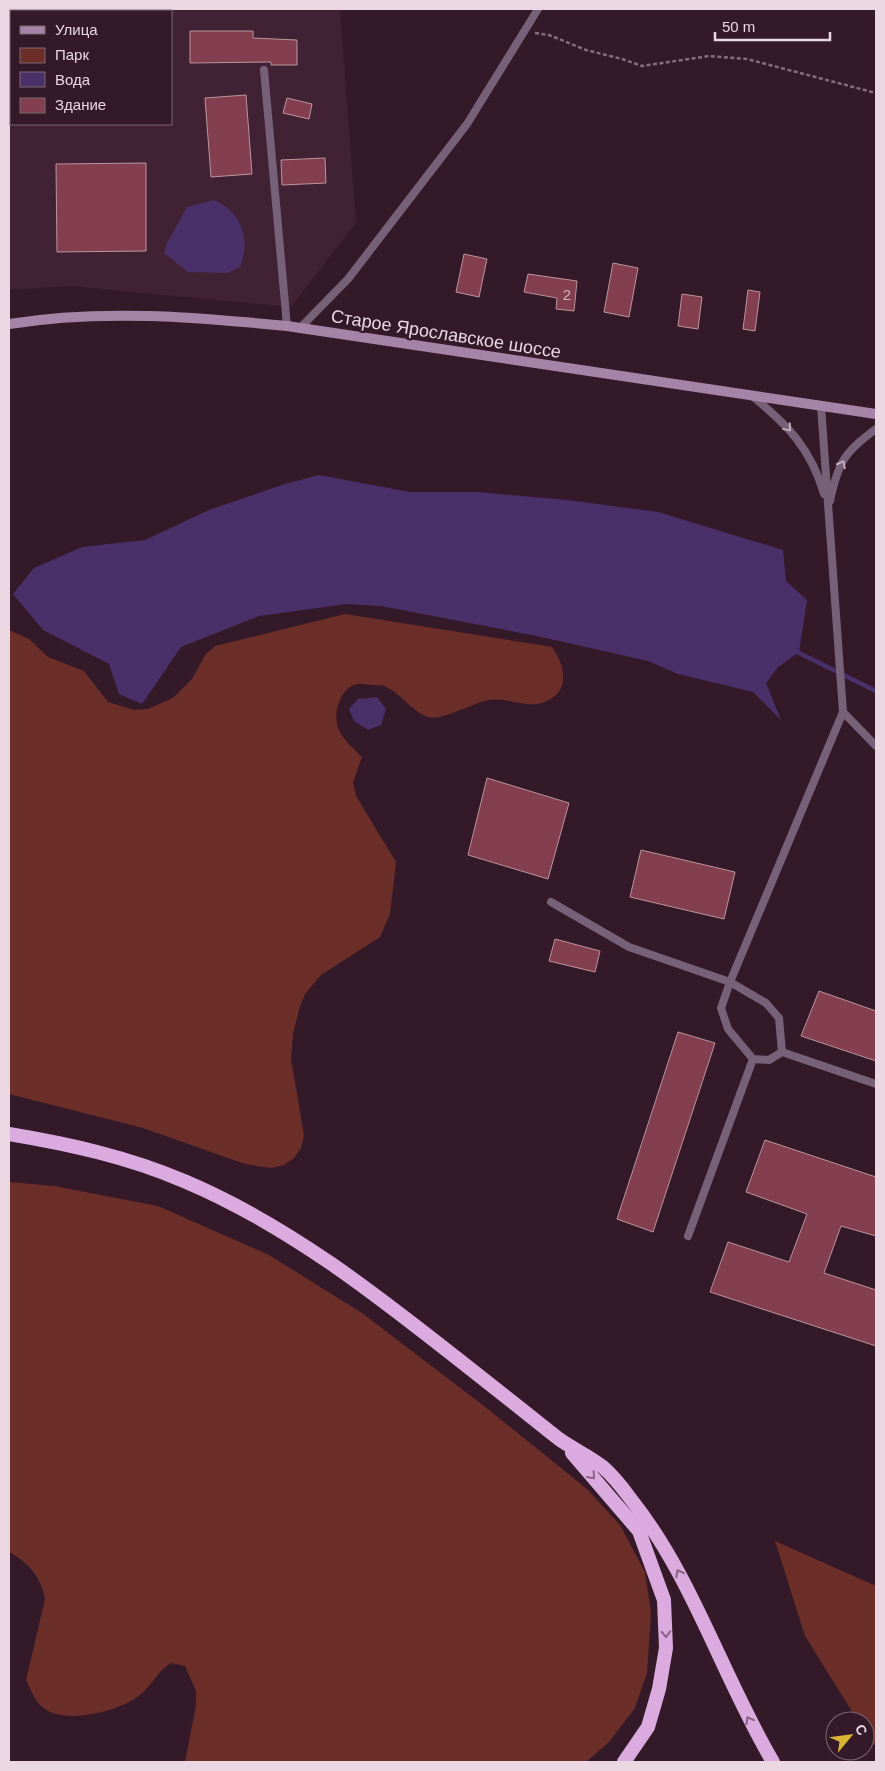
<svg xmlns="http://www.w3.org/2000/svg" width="885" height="1771" font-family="Arial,sans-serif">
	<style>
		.built { fill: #412234; fill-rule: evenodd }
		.green { fill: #6c2e28 }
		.water { fill: #4a3068 }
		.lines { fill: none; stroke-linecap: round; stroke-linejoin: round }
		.stream { stroke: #4a3068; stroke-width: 4.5 }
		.building { fill: #833e4f; stroke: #bb959c }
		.path { stroke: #856e7a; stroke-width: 2.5; stroke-dasharray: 4 2.5; stroke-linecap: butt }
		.service { stroke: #766178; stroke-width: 8 }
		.secondary { stroke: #a684a8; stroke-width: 10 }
		.trunk { stroke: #dbabdf; stroke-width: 14 }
		.oneway { stroke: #c1aebc }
		.oneway2 { stroke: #886284 }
		.labels { text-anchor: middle; stroke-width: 5; stroke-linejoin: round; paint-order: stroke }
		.number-label { font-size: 15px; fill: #d0b1bc }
		.street-label { font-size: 18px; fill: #ead7e1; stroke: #341a29 }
	</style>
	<rect width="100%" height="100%" fill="#341a29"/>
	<path class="built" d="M9,9H340L356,223L291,307L71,286L9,290ZM11,11H171V124H11Z"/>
	<path class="green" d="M345,614L552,647C566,666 571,694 542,703C525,708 507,697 489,700C472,703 442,721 428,717C411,711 400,692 384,686C381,685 376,685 373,685C368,685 362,683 357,684C340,688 333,713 338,728C343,740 353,748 362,757L353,782L356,796L396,862L390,914L380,937L321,975L305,994L300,1006L293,1034L291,1059L304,1135L301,1148L294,1158L284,1165L271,1168L245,1164L143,1128L9,1094V630L29,639L48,657L84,671L108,702L134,710L148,709L173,698L192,679L205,655L215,646Z
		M9,1182L54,1186L158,1206L269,1255L362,1313L484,1406L587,1489L620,1525L645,1572L651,1613L647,1673L635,1708L609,1742L586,1762H185L196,1705V1691L185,1666L171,1663C156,1672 151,1688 136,1698C115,1712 59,1727 39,1704C34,1698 30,1688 26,1680L45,1599C41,1577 28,1562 9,1552Z
		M775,1541L876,1586V1747L865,1731V1721H858L805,1636Z"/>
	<path class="water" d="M214,200C242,212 251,240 240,267L227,273L188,272L164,253L167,243L187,207Z
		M319,475L410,492H477L567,500L658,512L783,550L786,581L807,600L799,652L778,667L766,683L781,720L753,692L678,674L648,661L537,636L381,606L347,604L259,616L181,647L142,704L119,694L109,664L43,630L13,594L34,568L82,547L145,540L209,510L285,484Z
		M377,697L386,709L381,725L368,730L354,721L349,709L358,699Z"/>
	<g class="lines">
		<path class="stream" d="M795,651L876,691"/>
	</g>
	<path class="building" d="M190,31H253V38L297,40V65H271V62L190,63Z
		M246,95L252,174L211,177L205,98Z
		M287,98L312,104L309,119L283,113Z
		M325,158L326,183L282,185L281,160Z
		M146,163V251L57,252L56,164Z
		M464,254L487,259L479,297L456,292Z
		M613,263L638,268L629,317L604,312Z
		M528,274L577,281L574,311L556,309L557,298L524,292Z
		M748,290L760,292L755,331L743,329Z
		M682,294L702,297L698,329L678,326Z
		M487,778L569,803L548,879L468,855Z
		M641,850L735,872L724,919L630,897Z
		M555,939L600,951L595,972L549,961Z
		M819,991L876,1011V1061L801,1036Z
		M678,1032L715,1043L653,1232L617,1219Z
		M765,1140L876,1177V1236L841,1226L824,1273L876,1290V1346L710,1292L728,1242L789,1262L807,1214L746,1192Z"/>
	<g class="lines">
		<path class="path" d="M535,33L549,35L586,50L622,59L642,66L709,56L747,59L876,93"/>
		<path class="service" d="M264,70L287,326
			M300,328L348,279L467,124L538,9
			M752,396C788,425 811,449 824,494
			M830,501C838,463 844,452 876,429
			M843,712L876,746
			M551,902L629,947L730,982L766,1003L779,1018L782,1052L769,1060L753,1059
			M782,1052L876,1084
			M688,1236L753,1059L728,1029L721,1008L730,982L843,712L821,406"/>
		<path class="secondary" d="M9,324C101,309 195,317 287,326L876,414"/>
		<path class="trunk" d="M9,1134C69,1144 128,1157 184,1181C303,1231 405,1318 506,1397C524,1411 541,1425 559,1439C573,1449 589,1456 603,1467C613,1476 622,1487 630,1498C693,1577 722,1676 773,1762
			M572,1453L639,1531L664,1600L666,1648L659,1689L648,1727L624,1762"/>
	</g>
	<defs><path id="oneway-chevron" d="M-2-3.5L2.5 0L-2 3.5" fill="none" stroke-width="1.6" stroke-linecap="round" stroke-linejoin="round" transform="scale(1.25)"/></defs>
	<g class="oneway">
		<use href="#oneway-chevron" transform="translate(788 428) rotate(50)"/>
		<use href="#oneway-chevron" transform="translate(842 464) rotate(-63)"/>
	</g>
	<g class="oneway2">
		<use href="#oneway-chevron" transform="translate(592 1476) rotate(49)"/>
		<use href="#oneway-chevron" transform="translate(679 1573) rotate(-118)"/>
		<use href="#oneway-chevron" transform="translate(666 1634) rotate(87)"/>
		<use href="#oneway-chevron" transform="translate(749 1720) rotate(-119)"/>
	</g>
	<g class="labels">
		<g class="number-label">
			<text x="567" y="300">2</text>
		</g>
		<g class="street-label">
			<text transform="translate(446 334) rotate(9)" y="6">Старое Ярославское шоссе</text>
		</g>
	</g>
	<rect width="885" height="1771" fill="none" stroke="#ead7e1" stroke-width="20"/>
	<rect x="10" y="10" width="162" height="115" fill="#341a29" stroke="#7d6673"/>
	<rect x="20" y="26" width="25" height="8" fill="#a684a8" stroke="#7d6673"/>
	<text x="55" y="35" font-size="15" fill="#ead7e1">Улица</text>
	<rect x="20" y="48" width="25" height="15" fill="#6c2e28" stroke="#7d6673"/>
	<text x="55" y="60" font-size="15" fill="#ead7e1">Парк</text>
	<rect x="20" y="72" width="25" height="15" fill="#4a3068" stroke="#7d6673"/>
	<text x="55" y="85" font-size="15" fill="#ead7e1">Вода</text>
	<rect x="20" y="98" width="25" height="15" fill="#833e4f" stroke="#7d6673"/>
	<text x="55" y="110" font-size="15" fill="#ead7e1">Здание</text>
	<g transform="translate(850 1736) rotate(61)"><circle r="24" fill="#341a29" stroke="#7d6673"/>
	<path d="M0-4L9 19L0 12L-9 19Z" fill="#dab333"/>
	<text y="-8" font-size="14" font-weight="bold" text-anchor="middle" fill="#ead7e1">С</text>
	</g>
	<path d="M715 32v8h115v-8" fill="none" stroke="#ead7e1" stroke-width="2.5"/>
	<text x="722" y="32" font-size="15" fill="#ead7e1" stroke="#341a29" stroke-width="4" paint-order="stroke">50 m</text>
</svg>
